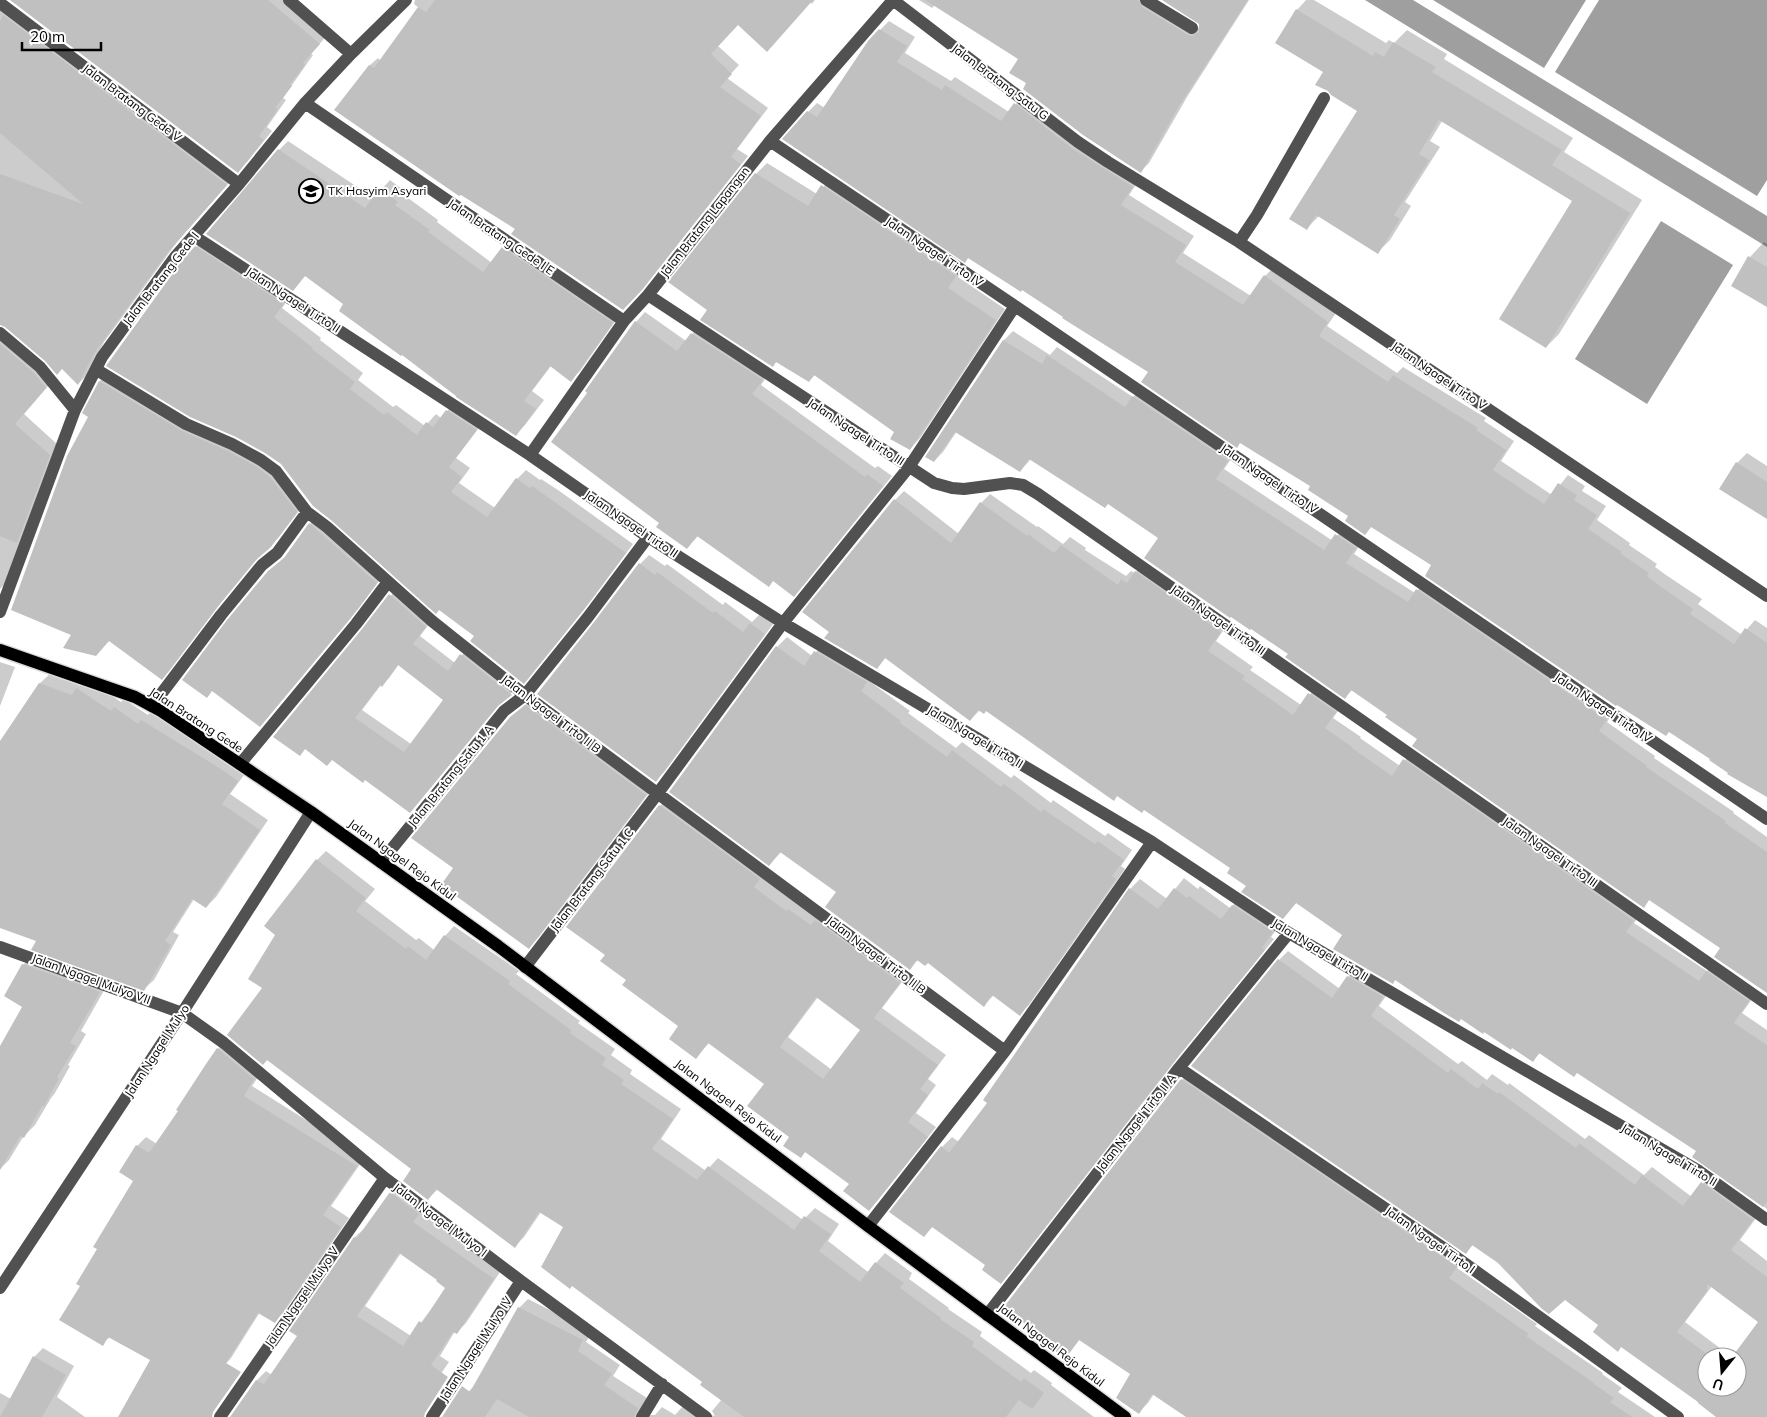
<svg xmlns="http://www.w3.org/2000/svg" width="1767" height="1417" font-family="Mulish,sans-serif">
	<style>
		.water { fill: #9f9f9f }
		.shadow { fill: #0003; fill-rule: evenodd }
		.building { fill: #c0c0c0; fill-rule: evenodd }
		.lines { fill: none; stroke-linecap: round; stroke-linejoin: round }
		.major-casing { stroke: #dbdbdb; stroke-width: 15 }
		.minor { stroke: #515151; stroke-width: 12 }
		.major { stroke: #000; stroke-width: 12 }
		.labels { text-anchor: middle; stroke-width: 4; stroke-linejoin: round; paint-order: stroke }
		.street-label { font-size: 12px; fill: #000; stroke: #fff }
		.poi-label { font-size: 12px; fill: #000; stroke: #fff; text-anchor: start }
	</style>
	<rect width="100%" height="100%" fill="#fff"/>
	<path class="water" d="M1365,0H1413L1767,216V247Z
		M1433,0H1586L1544,68Z
		M1599,0H1767V180L1757,196L1555,72Z
		M1661,221L1733,265L1647,404L1575,359Z"/>
	<path class="shadow" d="M0,0L235,176L177,242L104,342L87,375L79,383L0,302Z
		M12,0H288L328,34L311,54L313,55L283,98L286,100L267,127L272,131L247,162Z
		M415,0H815L812,4L810,2L738,24L718,46L739,65L727,78L768,108L737,149L748,156L649,280L517,229L335,110L370,65L378,58L381,61L419,8L414,4Z
		M919,0H1151L1196,28H1201L1197,20L1164,0H1249L1187,97L1149,163L1141,171L1028,83L1019,59L935,5L932,8Z
		M1306,0H1314L1386,43L1389,40L1394,43L1407,30L1447,54L1444,59L1573,138L1564,152L1642,200L1559,334L1546,347L1574,200L1442,121L1430,141L1440,147L1405,202L1411,206L1390,240L1378,252L1319,216L1307,228L1359,110L1325,72L1297,10Z
		M889,21L915,37L905,53L951,81L955,77L1009,112L1024,95L1083,140L1141,177L1129,195L1194,236L1183,253L1251,296L1265,276L1274,267L1336,313L1327,326L1397,373L1403,367L1486,418L1484,421L1514,441L1501,461L1552,495L1568,475L1585,486L1582,491L1606,506L1597,520L1630,543L1629,545L1657,564L1655,567L1666,575L1702,599L1698,604L1742,635L1755,620L1767,628V796L1730,772L1712,758L1433,565L1372,526L1365,533L1350,516L1312,486L1149,372L1064,316L808,112L817,103L825,108L880,30Z
		M288,141L374,198L390,180L406,192L404,195L438,220L437,222L492,263L512,239L621,313L580,371L571,380L551,366L532,391L544,400L525,425L516,434L402,353L345,304L306,275L293,289L279,150Z
		M767,163L817,194L833,176L966,265L958,277L1005,309L920,438L910,449L895,431L815,375L809,381L777,361L772,366L709,310L756,174Z
		M205,239L291,295L282,308L321,338L320,340L363,373L358,380L393,407L396,405L425,426L436,414L441,418L455,402L484,421L456,458L470,468L459,483L495,508L517,479L526,470L540,480L541,479L558,490L633,544L590,602L532,673L475,636L196,247Z
		M1764,242L1767,244V306L1750,257Z
		M645,312L686,341L701,324L771,370L761,385L875,468L878,466L892,476L803,586L773,580L699,535L687,548L660,523L589,393L586,391L636,322Z
		M1013,331L1050,355L1057,347L1133,397L1142,388L1236,452L1224,469L1333,541L1345,526L1364,539L1354,554L1415,593L1426,581L1615,710L1607,722L1655,756L1654,758L1734,812L1733,813L1767,837V992L1722,948L1650,899L1643,906L1419,739L1389,714L1352,690L1345,697L1290,653L1159,537L1108,503L1031,459L1020,471L957,431L943,452L934,461L927,456L1004,340Z
		M0,338L55,378L24,414L58,445L8,581L0,589Z
		M109,373L191,423L237,443L305,503L279,537L260,555L223,600L170,670L162,678L110,640L73,634L90,417L84,413L100,381Z
		M1747,453L1767,466V518L1737,463Z
		M904,491L959,534L981,503L990,494L1037,527L1038,526L1063,544L1070,537L1086,548L1085,550L1126,576L1131,571L1135,573L1144,563L1229,622L1216,641L1253,667L1250,670L1301,705L1318,685L1344,703L1333,718L1361,737L1360,738L1400,766L1413,751L1642,912L1634,923L1707,971L1715,963L1757,992L1742,1013L1767,1030V1209L1693,1157L1698,1151L1578,1072L1540,1053L1533,1060L1297,902L1283,918L1247,885L1232,868L1144,809L986,710H980L970,720L886,657L877,668L831,631L895,500Z
		M319,515L385,573L359,608L260,725L269,572L288,554L310,524Z
		M649,555L665,566L667,564L723,605L725,602L752,622L760,614L773,624L665,771L656,780L640,564Z
		M398,587L433,619L420,636L455,663L469,647L518,687L501,702L410,812L365,779L332,759L306,748L299,755L363,630ZM399,664L444,699L411,744L362,710L381,685L389,678Z
		M787,637L812,656L825,643L869,681L910,711L908,713L956,748L962,742L1011,778L1014,775L1051,803L1053,800L1105,836L1108,833L1132,850L1121,866L1125,869L1029,1005L1020,1014L994,995L984,1005L928,962L918,960L909,968L837,892L782,851L769,865L671,791L777,647Z
		M0,662L15,667L0,706Z
		M50,674L80,686L87,680L121,702L124,699L148,715L152,711L247,771L230,794L268,820L216,897L206,907L194,899L173,932L179,935L154,980L144,989L38,940L0,927V744L40,683Z
		M535,696L655,785L538,938L528,947L455,868L511,718Z
		M669,796L908,974L882,1008L946,1055L928,1079L936,1085L916,1113L936,1127L878,1200L869,1209L851,1184L806,1151L800,1157L766,1083L710,1042L696,1057L680,1026L627,979L606,954L568,926L660,806ZM818,997L862,1030L832,1070L788,1037Z
		M326,851L375,889L365,901L416,940L419,938L434,950L445,936L454,926L519,971L516,974L580,1021L578,1023L615,1049L611,1055L632,1070L630,1074L681,1109L661,1139L706,1171L718,1158L803,1220L815,1208L839,1224L828,1241L868,1272L885,1253L912,1273L909,1279L949,1308L948,1309L982,1332L980,1336L1031,1373L1034,1370L1052,1383L1051,1385L1094,1417H709L711,1415L715,1416L712,1411L722,1399L703,1381L565,1227L541,1212L524,1237L515,1246L438,1189L428,1199L413,1169L268,1059L263,1064L264,988L277,935L317,860Z
		M1184,878L1198,889L1200,886L1230,908L1243,895L1282,922L1271,937L1274,939L1183,1051L1011,1272L1001,1282L987,1265L933,1226L924,1236L942,1147L952,1137L959,1142L988,1103L1130,889L1140,879L1167,899Z
		M1288,951L1340,989L1348,977L1357,968L1392,987L1379,1006L1458,1064L1462,1061L1487,1080L1492,1074L1508,1085L1509,1083L1585,1139L1589,1135L1644,1175L1652,1167L1692,1197L1711,1174L1762,1210L1740,1240L1767,1261V1417H1718L1564,1298L1499,1262L1474,1244L1466,1252L1279,960ZM1712,1286L1760,1322L1734,1357H1737V1387H1707V1357H1732L1685,1322Z
		M35,953L110,980L81,1031L86,1034L68,1065L70,1066L55,1093L51,1098L35,1125L23,1137L9,1160L0,1169V1050L24,1006L23,965Z
		M227,1040L263,1070L252,1086L365,1157L331,1206L349,1218L284,1312L275,1321L260,1312L231,1358L223,1367L185,1417H119L151,1360L110,1337L102,1344L81,1286L99,1249L135,1180L137,1146L146,1137L157,1144L218,1049Z
		M1191,1071L1465,1258L1457,1268L1537,1324L1535,1326L1603,1373L1602,1374L1622,1388L1618,1392L1655,1417H1188L1154,1394L1148,1403L1139,1412L1131,1374L1080,1339L1065,1357L1182,1080Z
		M400,1183L502,1269L466,1323L457,1332L455,1331L440,1356L449,1362L411,1417H244L257,1380L266,1371L272,1375L299,1336L291,1331L355,1237L365,1228L391,1192ZM401,1253L439,1280L447,1288L411,1336L365,1306Z
		M528,1299L592,1331L586,1342L620,1365L613,1376L647,1398L648,1415H655L662,1407L675,1415L683,1406L697,1417H453L469,1391L476,1384L519,1308Z
		M43,1348L74,1366L57,1397L85,1417H0V1393L11,1399L34,1357Z"/>
	<path class="building" d="M10,0H268L320,44L303,63L305,65L290,84L292,86L275,108L278,109L259,136L264,140L238,173Z
		M435,0H813L767,52L738,25L711,54L732,74L720,87L761,116L731,157L741,164L642,290L623,310L511,234L515,229L461,195L459,196L334,110L369,65L374,68L418,7L426,12Z
		M925,0H1138L1142,7L1188,35L1192,36L1199,32V24L1162,0H1248L1179,106L1141,173L1083,135L1023,89L1026,83L1009,73L1018,59Z
		M1296,9L1373,56L1375,52L1384,57L1393,42L1436,67L1432,72L1562,150L1552,165L1630,213L1546,348L1499,319L1572,201L1439,120L1419,154L1429,160L1394,215L1400,219L1378,254L1316,215L1307,230L1289,219L1357,111L1331,95L1328,91L1315,85L1323,72L1275,43Z
		M3,15L227,185L168,252L95,352L78,385L62,369L57,375L45,361L5,327L0,325V174L83,204L0,133V21Z
		M879,29L907,46L897,62L942,90L945,85L1001,121L1014,103L1073,149L1133,187L1121,205L1186,245L1175,262L1243,305L1264,275L1328,322L1319,336L1388,382L1393,375L1478,428L1476,430L1506,450L1493,470L1544,504L1558,483L1577,495L1574,500L1597,515L1588,529L1622,552L1621,554L1649,573L1647,576L1657,584L1693,609L1690,614L1734,644L1745,628L1767,643V797L1727,774L1728,773L1709,760L1710,759L1669,732L1666,736L1617,705L1616,706L1425,576L1431,565L1371,527L1365,535L1345,521L1348,516L1308,490L1310,486L1240,443L1237,448L1141,382L1148,372L1062,318L1063,317L1022,290L1021,292L968,258L965,263L782,139L807,111L817,117L868,41Z
		M278,149L365,208L380,188L398,202L395,205L430,230L428,232L483,272L502,247L613,323L571,382L550,366L524,401L536,409L516,436L456,397V396L402,355L401,356L339,311L343,304L305,276L293,291L206,234Z
		M755,173L808,206L821,185L956,276L948,288L996,320L910,450L890,439L894,432L814,375L809,382L776,362L773,367L700,320L707,310L668,282Z
		M195,246L284,304L274,317L313,348L312,349L355,382L350,389L384,415L387,412L417,435L426,422L433,427L446,410L477,430L449,467L462,477L451,492L487,517L516,478L530,488L532,486L549,498L626,553L582,612L524,684L470,641L474,636L439,610L436,614L332,521L313,506L281,464L265,453L236,437L190,417L106,366L181,262Z
		M1748,256L1767,267V307L1731,286Z
		M635,321L677,351L691,333L763,380L752,394L865,477L867,474L883,486L794,597L773,581L769,587L697,536L687,549L656,527L659,523L551,442L587,393L585,391Z
		M1003,340L1042,364L1047,355L1125,407L1132,396L1228,461L1216,479L1324,550L1335,534L1356,548L1346,563L1408,602L1416,589L1607,720L1599,731L1647,766L1646,767L1726,821L1725,823L1767,852V993L1714,957L1720,948L1649,900L1644,908L1412,746L1417,739L1385,717L1387,715L1351,690L1345,699L1285,657L1288,654L1251,629L1250,630L1231,617L1230,618L1144,558L1158,538L1108,504L1105,508L1029,459L1020,472L955,432L934,462L925,457Z
		M0,344L34,373L46,388L15,424L50,455L17,543L0,536Z
		M99,381L182,431L228,451L257,467L270,477L297,512L271,547L256,560L215,610L162,680L109,641L96,656L63,648L71,635L11,610L67,456L88,417L82,413Z
		M1736,462L1767,482V519L1719,489Z
		M894,499L951,543L980,502L1027,536L1028,534L1054,553L1061,545L1118,585L1121,579L1127,583L1135,571L1221,632L1208,651L1245,676L1242,679L1293,715L1308,693L1336,712L1325,728L1352,747V748L1392,776L1403,759L1634,921L1626,932L1699,981L1706,971L1749,1001L1734,1023L1767,1045V1202L1763,1207L1692,1157L1696,1151L1577,1073L1574,1077L1539,1053L1533,1062L1512,1048L1511,1050L1484,1032L1483,1034L1461,1019L1459,1022L1444,1013L1395,980L1393,984L1333,949L1342,935L1296,903L1283,919L1241,892L1246,886L1227,873L1230,868L1144,810L1142,813L1117,796L1114,801L986,711L984,714L978,710L970,721L885,658L877,669L824,638L829,632L802,612Z
		M309,523L377,583L350,619L260,727L212,691L207,698L182,680L227,620L268,571L284,558Z
		M639,563L655,575L657,572L713,613L715,611L743,632L750,623L765,634L656,782L537,694L594,622Z
		M389,594L426,627L413,644L448,671L460,654L512,695L498,706L410,813L365,780L363,783L332,760L327,766L305,749L300,756L273,737L362,629ZM398,665L443,700L404,752L355,718L380,685L382,687Z
		M776,646L804,666L814,651L867,682L861,691L901,721L900,723L947,757L952,750L1001,787L1004,784L1041,812L1043,809L1095,844L1098,841L1124,860L1112,876L1116,879L1020,1016L992,995L984,1007L928,963L925,966L917,960L910,970L825,907L836,892L780,852L769,866L669,792Z
		M39,683L72,695L76,688L111,711L114,707L138,724L141,720L221,769L238,781L222,804L260,830L206,908L192,899L165,941L171,945L144,991L31,950L36,941L0,928V741Z
		M525,705L646,795L529,949L441,885L453,868L411,838L510,717Z
		M659,805L760,879L754,887L786,911L788,909L811,925L815,920L900,983L874,1018L938,1065L920,1089L928,1095L908,1122L928,1137L869,1211L843,1191L849,1184L805,1152L801,1158L783,1146L789,1137L747,1106L764,1084L708,1043L696,1059L669,1039L678,1026L622,985L626,980L600,961L605,955L566,927ZM816,997L860,1030L823,1079L780,1047Z
		M316,859L366,898L356,911L406,949L408,946L426,960L444,935L510,981L508,984L571,1030L570,1033L606,1058L602,1065L624,1080L621,1084L673,1119L652,1149L697,1180L708,1166L794,1230L804,1216L831,1234L819,1251L860,1282L875,1262L904,1283L900,1288L941,1318L940,1319L974,1342L972,1346L1021,1382L1024,1378L1044,1393L1032,1409L1019,1400L1006,1417H744L700,1385L702,1382L572,1286L570,1289L541,1267L563,1227L539,1212L515,1248L436,1189L428,1200L403,1181L411,1169L267,1060L263,1065L227,1035L262,988L248,979L275,935L264,926Z
		M1129,888L1158,909L1174,888L1187,898L1189,896L1221,919L1232,905L1273,932L1262,948L1265,950L1173,1063L1001,1284L982,1270L985,1265L932,1227L924,1237L889,1212L941,1146L949,1153L987,1103L983,1100Z
		M1278,959L1332,998L1347,976L1383,997L1371,1016L1448,1073L1451,1069L1478,1089L1482,1083L1498,1094L1499,1092L1576,1148L1579,1143L1635,1185L1642,1175L1683,1206L1701,1182L1753,1220L1731,1250L1767,1277V1417H1716L1698,1403V1402L1621,1347L1618,1352L1593,1332L1598,1325L1565,1300L1549,1314L1542,1309L1498,1263L1472,1245L1466,1254L1191,1066ZM1707,1284L1758,1322L1732,1357H1737V1387H1710L1707,1391V1354L1677,1332L1707,1291Z
		M22,964L100,992L70,1043L76,1046L57,1077L59,1078L44,1106H42L24,1138L20,1136L0,1170V1046L22,1007L4,996Z
		M217,1048L254,1079L244,1096L357,1166L323,1215L341,1227L275,1323L258,1313L226,1363L241,1372L213,1412L212,1417H118L150,1360L108,1337L103,1346L59,1320L80,1286L76,1284L97,1249L93,1247L133,1181L119,1172L136,1145L149,1153L178,1111L176,1110L206,1064Z
		M1181,1079L1457,1267L1449,1278L1529,1334L1526,1336L1594,1383V1384L1614,1398L1610,1402L1632,1417H1186L1152,1394L1139,1414L1116,1398L1130,1374L1079,1340L1066,1358L1046,1345L1048,1341L1003,1308Z
		M390,1192L419,1214L413,1222L494,1279L457,1334L453,1332L431,1365L448,1377L425,1413L424,1417H230L256,1380L264,1384L297,1336L289,1331L354,1237L357,1238ZM399,1253L437,1280L436,1281L445,1288L422,1323L419,1321L403,1346L357,1316Z
		M518,1307L583,1340L578,1351L612,1374L604,1385L638,1408L634,1417H529L497,1399L485,1417H442L462,1386L470,1392Z
		M33,1356L66,1375L42,1417H0Z"/>
	<g class="lines">
		<defs>
			<path id="major" d="M0,650L135,697L161,711L311,812L498,946L868,1226L1125,1417"/>
		</defs>
		<use href="#major" class="major-casing"/>
		<path class="minor" d="M289,0L351,54
			M893,0L1078,142L1108,162L1239,242L1767,596
			M1146,0L1192,28
			M0,3L239,184
			M305,103L624,321
			M770,141L1015,306L1767,819
			M194,236L530,455L648,537L783,623L1152,842L1289,933L1699,1171L1767,1220
			M1239,242L1257,215L1324,98
			M648,295L934,483L952,488L964,489L1010,483L1023,485L1038,494L1767,1004
			M0,333L40,367L75,410
			M97,370L186,424L232,444L261,460L276,471L307,512L327,527L432,621L525,695L1005,1051
			M530,455L624,321L648,295L770,141L893,0
			M0,612L75,410L102,357L175,257L239,184L305,103L351,54L406,0
			M152,706L221,615L262,565L277,553L307,512
			M240,764L356,624L388,582
			M381,862L504,711L525,695L588,617L648,537
			M0,947L182,1013L224,1043L385,1178L521,1281L706,1417
			M525,967L658,793L783,623L909,467L1015,306
			M1179,1068L1445,1249L1678,1417
			M868,1226L1005,1051L1152,842
			M0,1288L182,1013L311,812
			M987,1315L1179,1068L1289,933
			M220,1417L385,1178
			M432,1417L521,1281
			M642,1417L662,1384"/>
		<use href="#major" class="major"/>
	</g>
	<defs>
		<symbol id="school-ring" viewBox="-11 -11 22 22"><circle r="9.5" fill="#fff" stroke="#000" stroke-width="1.5"/><path d="M0-5L7-2L0 1L-7-2ZM-4 1L0 2.5L4 1V4Q0 6-4 4Z" fill="#000"/></symbol>
	</defs>
	<g fill-rule="evenodd">
		<use href="#school-ring" x="297" y="177" width="28" height="28"/>
	</g>
	<g class="labels">
		<g class="street-label">
			<text transform="translate(1000 82) rotate(37)" y="4">Jalan Bratang Satu G</text>
			<text transform="translate(132 103) rotate(37)" y="4">Jalan Bratang Gede V</text>
			<text transform="translate(705 222) rotate(-52)" y="4">Jalan Bratang Lapangan</text>
			<text transform="translate(501 237) rotate(34)" y="4">Jalan Bratang Gede I E</text>
			<text transform="translate(934 252) rotate(34)" y="4">Jalan Ngagel Tirto IV</text>
			<text transform="translate(161 279) rotate(-52)" y="4">Jalan Bratang Gede I</text>
			<text transform="translate(293 300) rotate(33)" y="4">Jalan Ngagel Tirto II</text>
			<text transform="translate(1439 376) rotate(34)" y="4">Jalan Ngagel Tirto V</text>
			<text transform="translate(856 432) rotate(33)" y="4">Jalan Ngagel Tirto III</text>
			<text transform="translate(1269 479) rotate(34)" y="4">Jalan Ngagel Tirto IV</text>
			<text transform="translate(631 524) rotate(34)" y="4">Jalan Ngagel Tirto II</text>
			<text transform="translate(1218 620) rotate(35)" y="4">Jalan Ngagel Tirto III</text>
			<text transform="translate(1603 708) rotate(34)" y="4">Jalan Ngagel Tirto IV</text>
			<text transform="translate(551 714) rotate(37)" y="4">Jalan Ngagel Tirto II B</text>
			<text transform="translate(196 720) rotate(33)" y="4">Jalan Bratang Gede</text>
			<text transform="translate(975 737) rotate(31)" y="4">Jalan Ngagel Tirto II</text>
			<text transform="translate(451 776) rotate(-51)" y="4">Jalan Bratang Satu 1 A</text>
			<text transform="translate(1550 852) rotate(35)" y="4">Jalan Ngagel Tirto III</text>
			<text transform="translate(402 860) rotate(36)" y="4">Jalan Ngagel Rejo Kidul</text>
			<text transform="translate(592 880) rotate(-52)" y="4">Jalan Bratang Satu 1 C</text>
			<text transform="translate(1320 950) rotate(31)" y="4">Jalan Ngagel Tirto II</text>
			<text transform="translate(876 955) rotate(37)" y="4">Jalan Ngagel Tirto II B</text>
			<text transform="translate(91 979) rotate(20)" y="4">Jalan Ngagel Mulyo VII</text>
			<text transform="translate(157 1051) rotate(-57)" y="4">Jalan Ngagel Mulyo</text>
			<text transform="translate(728 1101) rotate(37)" y="4">Jalan Ngagel Rejo Kidul</text>
			<text transform="translate(1136 1123) rotate(-52)" y="4">Jalan Ngagel Tirto II A</text>
			<text transform="translate(1669 1155) rotate(31)" y="4">Jalan Ngagel Tirto II</text>
			<text transform="translate(440 1220) rotate(37)" y="4">Jalan Ngagel Mulyo I</text>
			<text transform="translate(1430 1240) rotate(35)" y="4">Jalan Ngagel Tirto I</text>
			<text transform="translate(302 1297) rotate(-55)" y="4">Jalan Ngagel Mulyo V</text>
			<text transform="translate(1051 1345) rotate(37)" y="4">Jalan Ngagel Rejo Kidul</text>
			<text transform="translate(476 1349) rotate(-57)" y="4">Jalan Ngagel Mulyo IV</text>
		</g>
		<g class="poi-label">
			<text x="328" y="195">TK Hasyim Asyari</text>
		</g>
	</g>
	<g transform="translate(1722 1372) rotate(197)"><circle r="24" fill="#ffffff" stroke="#999999"/>
	<path d="M0-4L9 19L0 12L-9 19Z" fill="#000000"/>
	<text y="-8" font-size="14" font-weight="bold" text-anchor="middle" fill="#000000">U</text>
	</g>
	<path d="M22 42v8h79v-8" fill="none" stroke="#000000" stroke-width="2.5"/>
	<text x="30" y="42" font-size="15" fill="#000000" stroke="#ffffff" stroke-width="4" paint-order="stroke">20 m</text>
</svg>
